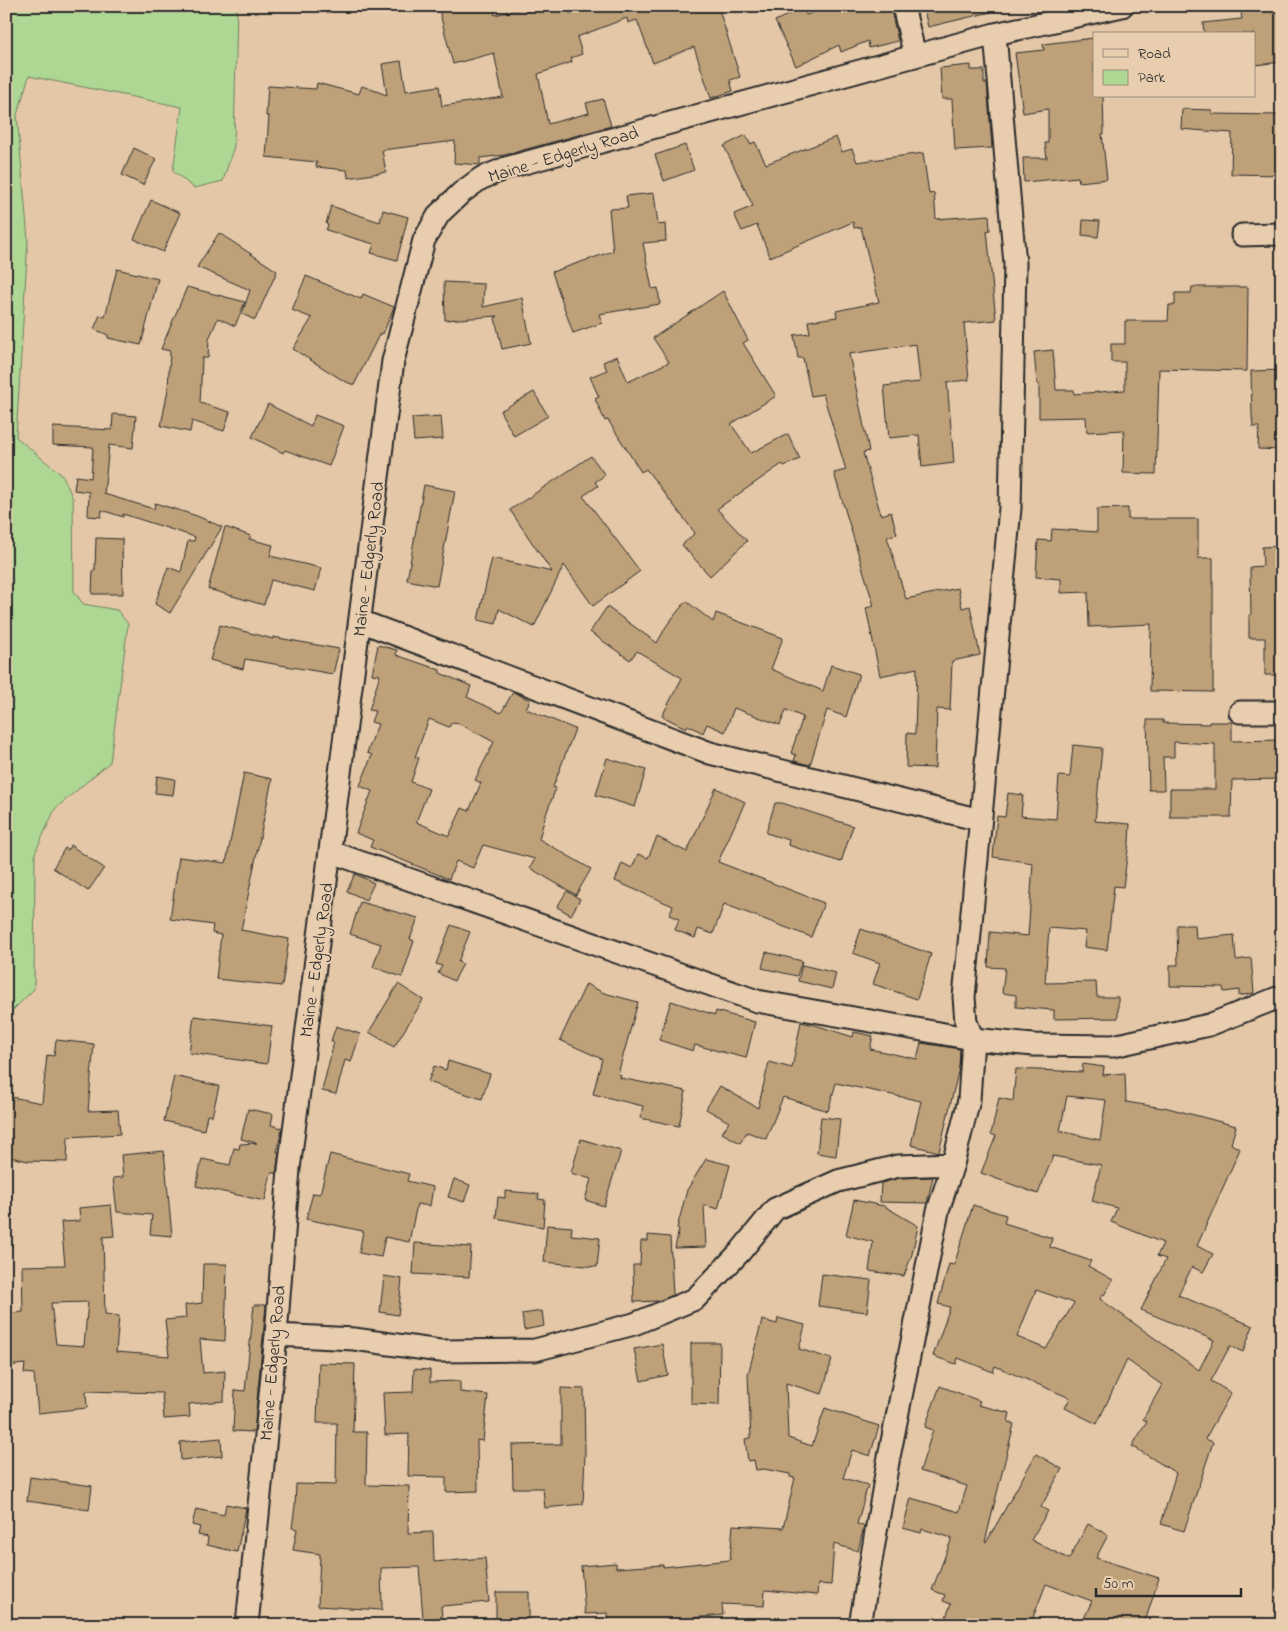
<svg xmlns="http://www.w3.org/2000/svg" width="1288" height="1631" font-family="'Indie Flower',sans-serif">
	<style>
		.green { fill: #aed794; stroke: #6c8160 }
		.building { fill: #bfa179; stroke: #2b2b2b; fill-rule: evenodd }
		.lines { fill: none; stroke-linecap: round; stroke-linejoin: round }
		.minor-casing { stroke: #2b2b2b; stroke-width: 25 }
		.minor { stroke: #e8cdaf; stroke-width: 21 }
		.labels { text-anchor: middle; stroke-width: 4; stroke-linejoin: round; paint-order: stroke }
		.street-label { font-size: 18px; fill: #2b2b2b; stroke: #e8cdaf }
	</style>
	<rect width="100%" height="100%" fill="#e3c7a6"/>
	<filter id="ink" filterUnits="userSpaceOnUse"><feTurbulence type="fractalNoise" baseFrequency=".02" numOctaves="2"/><feDisplacementMap in="SourceGraphic" scale="10" xChannelSelector="R" yChannelSelector="G"/><feConvolveMatrix kernelMatrix="1 2 1 2 8 2 1 2 1" color-interpolation-filters="sRGB"/></filter>
	<g filter="url(#ink)">
		<path class="green" d="M6,6H237L234,146L223,181L194,188L173,171L182,107L29,76L17,115L28,240L16,437L63,476L73,499L74,591L83,604L117,610L128,624L110,762L55,809L35,853L34,989L11,1012L6,1013Z"/>
		<path class="building" d="M438,6H493L495,15L524,8L525,12L544,6H568L570,14L590,6H718L740,77L730,80L733,91L711,98L694,47L653,63L637,20L628,23L627,18L577,37L582,54L571,58L572,62L538,74L548,124L589,113L586,103L603,99L611,126L505,155L480,158V165L454,163L455,141L382,150L386,172L348,178L347,170L316,167L317,162L266,157L269,116H266L268,86L316,89L317,83L359,94L362,86L387,95L382,64L401,61L406,91L439,86L442,106L503,97L494,53L453,64Z
			M831,6H835L837,12L860,6H890L898,41L869,48L868,41L841,52L839,45L796,66L775,21L802,8L806,15Z
			M923,6H991V12L928,27Z
			M1240,6H1282V62L1254,65V34H1204L1203,23L1242,19Z
			M1094,38V96H1103L1104,134H1102L1107,179L1079,182L1078,177L1024,182L1023,158H1047L1045,143H1048V109L1023,113L1015,53L1044,50L1043,44Z
			M971,65V70H984V83H987L992,148L955,150L952,99H942L940,68Z
			M1182,109L1212,110V114L1282,115V175L1231,174L1232,133L1181,129Z
			M746,135L750,144L755,142L766,164L836,137L842,152L852,149L857,162L923,153L929,194L934,193L936,219L989,215L990,230L987,231L996,320L964,323L969,380L947,382L954,463L922,467L919,435L889,438L884,386L920,382L916,344L849,354L869,451L863,453L881,515L891,512L897,534L887,537L906,599L958,588L962,608L970,606L980,655L952,661L950,710L937,709L935,768L906,767L907,733L915,734L917,668L880,676L866,608L874,606L834,473L846,470L823,394L811,396L803,358H798L794,335L810,333L808,321L837,317L836,311L879,302L861,227L854,228L853,222L770,257L757,225L742,231L734,214L753,206L724,146Z
			M685,145L694,170L664,181L655,155Z
			M134,148L156,159L143,185L122,175Z
			M654,193L658,225L665,224L666,241L643,243L652,289L658,288L660,304L599,314L602,323L573,333L552,272L613,251L609,209L628,208L626,196Z
			M151,200L180,213L163,252L134,239Z
			M331,206L380,222L383,210L408,217L397,260L371,253L374,244L326,230L328,225L326,224Z
			M1083,220L1100,221L1098,237L1082,235Z
			M219,233L277,271L255,320L242,314L250,290L197,267Z
			M117,269L158,279L141,345L108,338V335L94,329L100,315L105,317Z
			M306,276L361,299L363,294L394,307L383,334L380,333L354,385L344,381L293,349L312,318L292,310Z
			M444,282L484,284L483,307L522,298L531,343L502,349L495,318L498,316L445,320Z
			M187,287L245,302L235,326L218,318L209,339L208,358H202L200,403L230,412L224,431L192,421L190,432L161,426L168,389L170,351L161,349Z
			M1192,287H1248L1247,371L1159,369L1156,474L1123,473L1124,430L1087,432L1086,417L1039,418V384H1037L1034,352L1053,350L1056,390H1074V394L1125,390V362H1111V344H1125V321H1168L1169,305H1175V293H1191Z
			M723,291L748,340L743,343L776,396L731,424L751,453L788,434L800,459L784,466L782,464L717,509L747,541L710,576L682,545L695,533L646,469L641,472L608,420L605,421L595,399L599,397L590,377L607,370L603,362L617,356L628,382L669,362L653,338Z
			M1282,370V450L1258,449L1259,427H1253L1252,415L1251,371Z
			M534,392L548,416L514,436L500,411Z
			M268,404L311,426L315,415L344,426L329,466L285,450L283,453L252,437Z
			M113,414L136,416L133,448L109,445L104,494L154,509L155,503L197,516L222,527L170,613L155,604L168,567L181,572L188,541H194L195,537L123,514V517L102,510L101,517L88,516L89,492L74,490L76,476L91,478L93,447L53,445V427L112,430Z
			M441,416L443,439L414,441L412,418Z
			M591,456L605,475L595,482L598,486L583,496L640,571L593,606L564,565L534,627L499,609L496,624L478,620L492,558L552,572L510,510Z
			M424,485L455,491L437,586L407,580Z
			M1128,508V519H1198V558H1213V692L1150,691L1151,624L1089,627L1088,592L1061,593V579L1036,577L1038,540L1051,541L1052,529L1097,532V509Z
			M225,527L251,536L249,539L273,545L270,556L321,568L315,591L271,580L264,605L208,589Z
			M96,538L122,539L123,594H92L93,570H95Z
			M1282,546V675H1265V638H1249V615H1251L1250,567L1263,566L1262,547Z
			M686,601L713,622L716,613L783,638L771,669L823,691L831,665L859,674L846,717L827,710L810,765L794,761L796,755L791,753L803,717L786,710L780,725L734,708L725,732L707,724L703,733L688,725L686,728L662,716L682,678L637,651L630,660L590,632L607,607L657,643L667,625Z
			M220,625L273,639V637L339,649L333,674L245,659L243,669L210,660Z
			M378,645L397,650L396,655L440,670V673L471,686L467,697L501,713L513,692L530,700L526,709L575,729L553,787L556,788L545,817L539,839L591,869L576,895L530,868L535,859L483,845L473,868L456,861L449,879L370,847L373,840L356,833L372,791L360,786L372,755L367,753L378,724L371,722L375,711L369,710L380,675L372,674ZM429,719L449,727L452,722L456,723V722L494,742L475,780L481,783L469,811L462,808L449,836L416,822L429,789L411,782L419,758L415,757Z
			M1147,720H1163V723L1209,724V722H1232V741L1282,740V779L1232,780L1231,817H1170V789H1215V744L1174,742V757H1163L1164,790H1149Z
			M1073,745L1102,748L1095,821L1130,824L1129,842L1123,887L1114,886L1107,950L1084,947L1086,931L1049,928L1045,983L1096,982L1097,997H1118V1018L1054,1019V1010L1016,1007V995L1002,993L1005,968L988,967L990,932L1028,936L1033,863L993,857L997,816L1005,817L1008,793L1023,795L1021,816L1056,819L1059,776L1070,777Z
			M607,758L646,770L635,807L596,795Z
			M244,773L272,779L241,930L289,939L282,986L216,979L221,935L212,933L213,925L170,919L179,857L226,863Z
			M157,776L175,779L173,795L155,793Z
			M716,788L745,802L718,862L824,903L811,937L724,904L713,934L698,929L695,938L675,930L679,919L669,915L673,906L615,881L622,863L632,868L638,854L648,858L657,837L687,852Z
			M775,803H782L853,826L841,862L788,845L789,840L766,833Z
			M70,845L104,868L88,891L53,868L65,848L68,850Z
			M355,874L374,883L366,900L347,891Z
			M567,891L580,899L571,915L557,907Z
			M360,902L418,918L410,939L414,941L402,977L373,967L381,944L350,934Z
			M451,925L470,932L458,962L463,964L454,981L438,973L442,966L436,964Z
			M1177,925H1195L1196,939L1234,935L1236,960L1251,958L1254,993L1239,996V990L1224,992L1223,987L1170,986V965H1178Z
			M861,929L931,954L917,999L873,984L880,963L853,953Z
			M766,952L802,961L797,976L762,968Z
			M802,965L836,973L832,989L798,981Z
			M398,984L423,1000L394,1047L369,1032Z
			M586,984L604,993L638,1002L618,1074L621,1075L620,1078L686,1091L679,1126L640,1118L643,1106L593,1094L602,1059L560,1040Z
			M671,1001L715,1015L716,1011L755,1022L746,1058L695,1045L693,1051L659,1040Z
			M194,1016L272,1026L267,1064L189,1053Z
			M801,1022L815,1025L853,1037L854,1032L873,1036L870,1049L917,1059L921,1043L960,1049L959,1068L939,1152L911,1145L921,1101L836,1083L828,1111L783,1097L766,1139L747,1132L740,1143L722,1133L729,1122L706,1109L720,1086L758,1108L769,1062L792,1068Z
			M336,1026L360,1034L351,1062L345,1060L336,1094L322,1091L334,1042L331,1041Z
			M56,1040L94,1044L88,1111L118,1110L120,1134L68,1137L67,1162L28,1161L6,1156V1096L42,1103L47,1055L54,1056Z
			M448,1061L490,1074L482,1099L428,1082L434,1066L446,1070Z
			M1083,1064L1104,1067L1103,1075L1125,1073L1126,1102L1163,1108L1164,1107L1236,1126L1231,1144L1240,1149L1197,1246L1213,1254L1203,1272L1192,1267L1178,1295L1253,1326L1243,1352L1230,1346L1211,1381L1231,1393L1205,1439L1213,1442L1184,1531L1161,1524L1176,1473L1132,1446L1147,1422L1143,1419L1162,1385L1127,1360L1097,1424L1065,1408L1070,1398L995,1366L993,1372L958,1358L956,1364L933,1356L950,1307L938,1304L949,1264L954,1265L973,1205L1006,1215L1004,1223L1052,1238L1050,1247L1091,1261L1088,1266L1113,1280L1104,1295L1102,1294L1100,1299L1199,1370L1214,1340L1141,1310L1166,1259L1157,1256L1163,1243L1111,1222L1117,1208L1092,1201L1101,1165L1053,1156L1038,1194L981,1173L996,1136L991,1134L999,1098L1013,1101L1016,1069L1082,1072ZM1067,1096L1106,1100L1100,1140L1060,1131ZM1036,1290L1074,1303L1046,1349L1017,1337Z
			M174,1076L219,1086L212,1116L207,1115L204,1130L164,1121Z
			M248,1109L273,1114L271,1125L282,1128L277,1152H279L276,1173H271L265,1201L196,1186L202,1159L230,1165L234,1148L239,1149L240,1144L257,1143L241,1139Z
			M821,1117L840,1119L836,1156L817,1153Z
			M581,1139L621,1151L604,1206L585,1200L591,1179L571,1173Z
			M164,1151L172,1236L150,1234L152,1215L117,1212L113,1178L123,1177L121,1155Z
			M330,1154L409,1174L407,1181L433,1187L430,1206L417,1204L409,1242L385,1237L381,1257L359,1253L363,1231L306,1219L313,1193L320,1194Z
			M706,1159L730,1165L718,1209L704,1205L706,1247L675,1248L679,1229L677,1228L687,1190Z
			M933,1177L927,1203L880,1202L881,1183L900,1178Z
			M454,1179L470,1185L464,1202L448,1197Z
			M505,1191L539,1194L538,1199L545,1200L543,1227L496,1218L498,1197L505,1198Z
			M854,1200L884,1206L918,1226L912,1254L904,1276L869,1271L873,1242L846,1235Z
			M111,1205L114,1236L103,1237L105,1314L119,1316L116,1352L169,1356L165,1320L186,1318L185,1305L202,1303L203,1264H227L225,1341L200,1339L203,1373L225,1371L224,1401L189,1404L190,1417L164,1419L162,1393L86,1391L87,1408L38,1413L34,1374L24,1373L25,1364L6,1366V1314L23,1312L22,1266L65,1265L61,1222L80,1221L79,1208ZM88,1302L84,1346L56,1344L51,1303Z
			M547,1225L572,1227L571,1235L600,1238L597,1267L544,1262Z
			M648,1235L670,1237L673,1295L658,1301L634,1302L633,1265H640L641,1241H648Z
			M415,1243L471,1247L469,1277L413,1274Z
			M822,1274L871,1280L867,1312L818,1306Z
			M384,1276L402,1279L398,1315L380,1312Z
			M254,1305H266L254,1432L233,1431L235,1390L245,1391Z
			M542,1311L544,1326L524,1330L522,1314Z
			M778,1318L805,1325L799,1349L832,1359L822,1394L786,1383L788,1438L812,1446L825,1408L879,1426L870,1456L852,1450L843,1478L868,1485L857,1524L864,1526L858,1551L834,1544L831,1585L818,1584L817,1595L765,1590L764,1606L722,1604L723,1615L661,1621L662,1625H608L607,1613L585,1614L581,1566L616,1563V1568L663,1565V1567L730,1560L733,1525L783,1528L795,1478L790,1477V1474L764,1469L756,1470L754,1460L748,1461L745,1439L751,1438L748,1375L762,1320L777,1324Z
			M691,1343H720L719,1405L691,1404Z
			M662,1344L668,1375L641,1381L634,1349Z
			M319,1363L355,1364L353,1432H367L366,1485L409,1486L408,1533L433,1532L434,1562L485,1558L489,1602L441,1606L442,1617L423,1618L419,1567L381,1568L382,1610L318,1606L320,1554L293,1550L297,1529L292,1528L295,1506L296,1484L336,1485L337,1423H317Z
			M414,1369L430,1370V1382L460,1381V1392L488,1395L483,1441L477,1440L478,1491L446,1492V1477L408,1476L409,1434L385,1435L383,1393L413,1392Z
			M940,1386L980,1401L978,1405L1010,1413L1008,1422L1014,1424L985,1542L986,1543L1036,1454L1062,1469L1041,1507L1048,1511L1031,1540L1069,1559L1088,1524L1108,1535L1096,1558L1159,1578L1144,1625H1081L1092,1601L1046,1584L1030,1625H943L951,1604L943,1601L945,1595L932,1590L952,1538L922,1529L921,1533L903,1528L911,1498L959,1512L967,1486L920,1471L933,1430L925,1427Z
			M561,1388L584,1389L585,1453L583,1504L545,1508L543,1488H513L512,1445L561,1444Z
			M221,1438L222,1456L181,1460L180,1442Z
			M30,1477L92,1486L89,1510L27,1501Z
			M226,1504L246,1508L237,1552L207,1545L208,1537L198,1535L200,1527L192,1525L196,1509L224,1515Z
			M496,1592H529V1619L496,1620Z"/>
		<g class="lines">
			<defs>
				<path id="minor" d="M903,6L915,56
					M1242,235L1282,234
					M360,621L710,753L980,820
					M1240,712H1282
					M331,852L757,1001L973,1039L1033,1045L1113,1046L1209,1025L1282,996
					M276,1335L354,1339L440,1351L535,1350L634,1324L695,1299L740,1252L775,1209L838,1181L898,1166L953,1164
					M247,1625L276,1335L289,1169L393,361L424,240L439,214L461,193L480,179L506,168L995,34L1122,6
					M860,1625L888,1462L938,1211L953,1164L969,1100L973,1039L966,1022L964,997L1010,508L1015,264L995,34"/>
			</defs>
			<use href="#minor" class="minor-casing"/>
			<use href="#minor" class="minor"/>
		</g>
	</g>
	<g class="labels">
		<g class="street-label">
			<text transform="translate(563 154) rotate(-17)" y="6">Maine - Edgerly Road</text>
			<text transform="translate(368 559) rotate(-83)" y="6">Maine - Edgerly Road</text>
			<text transform="translate(316 960) rotate(-82)" y="6">Maine - Edgerly Road</text>
			<text transform="translate(272 1363) rotate(-85)" y="6">Maine - Edgerly Road</text>
		</g>
	</g>
	<rect width="1288" height="1631" fill="none" stroke="#e8cdaf" stroke-width="25"/>
	<rect x="12" y="12" width="1263" height="1606" fill="none" stroke="#2b2b2b" stroke-width="2" filter="url(#ink)"/>
	<rect x="1093" y="32" width="162" height="65" fill="#e8cdaf" stroke="#9c8c7a"/>
	<rect x="1103" y="49" width="25" height="8" fill="#e8cdaf" stroke="#9c8c7a"/>
	<text x="1138" y="58" font-size="15" fill="#2b2b2b">Road</text>
	<rect x="1103" y="70" width="25" height="15" fill="#aed794" stroke="#9c8c7a"/>
	<text x="1138" y="82" font-size="15" fill="#2b2b2b">Park</text>
	<path d="M1096 1588v8h145v-8" fill="none" stroke="#2b2b2b" stroke-width="2.5"/>
	<text x="1103" y="1588" font-size="15" fill="#2b2b2b" stroke="#e8cdaf" stroke-width="4" paint-order="stroke">50 m</text>
</svg>
